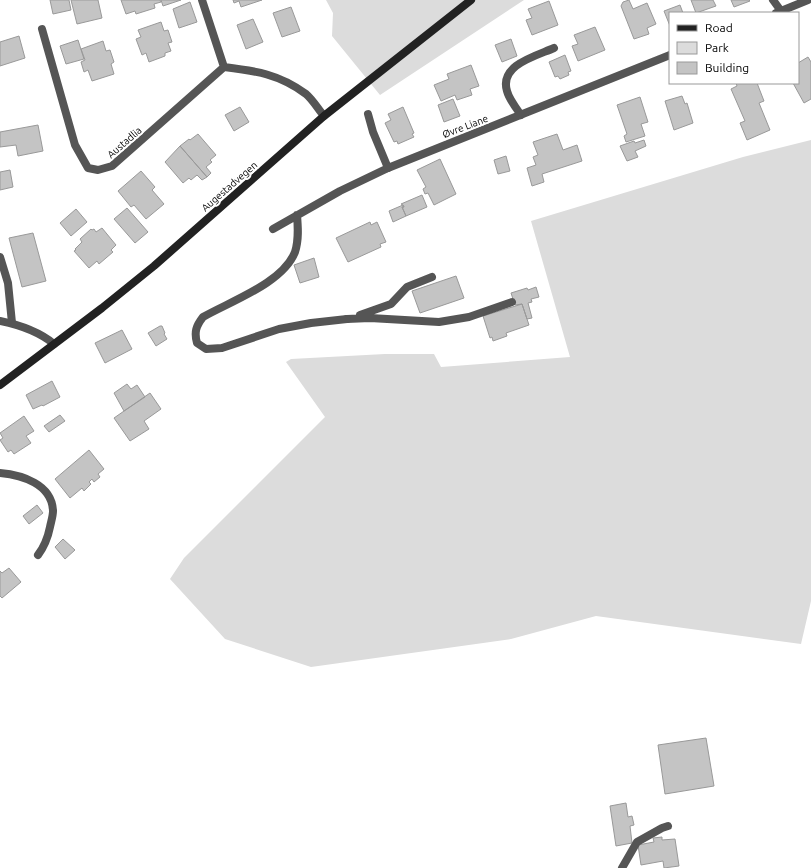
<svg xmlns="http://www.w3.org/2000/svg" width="811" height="868" font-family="Ubuntu,sans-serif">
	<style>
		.green { fill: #dcdcdc }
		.building { fill: #c4c4c4; stroke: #999 }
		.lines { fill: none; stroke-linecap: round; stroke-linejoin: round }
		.service { stroke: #555; stroke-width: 8 }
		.minor { stroke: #555; stroke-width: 8 }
		.secondary { stroke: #222; stroke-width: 8 }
		.labels { text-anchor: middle; stroke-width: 4; stroke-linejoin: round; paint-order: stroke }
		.street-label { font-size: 10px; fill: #000; stroke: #fff }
	</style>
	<rect width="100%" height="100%" fill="#fff"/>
	<path class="green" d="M326,0H524L380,95L332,36L333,13Z
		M811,140V601L801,644L596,616L511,639L311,667L225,639L170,579L184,558L325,417L286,362L291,359L385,354H434L441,367L570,357L531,221L743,157Z"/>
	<path class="building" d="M50,0H69L71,10L53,14Z
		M71,0H98L102,18L77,24Z
		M121,0H160L161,2L154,4L155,8L136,14L135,11L126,14Z
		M161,0H181L163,6Z
		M233,0H262L241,7L239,1L234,3Z
		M629,0L633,9L647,3L656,24L647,28L649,34L634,39L621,6L623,2Z
		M691,0H713L716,6L696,13Z
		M731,0H749L750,1L734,7Z
		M549,1L558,25L532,35L526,20L532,18L528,9Z
		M190,2L197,22L179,28L173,9Z
		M680,5L683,13H670V26L664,11Z
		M291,7L300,31L282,37L273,13Z
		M253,19L263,42L246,49L237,25Z
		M161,22L164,31L168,30L172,42L168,43L171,51L165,53V56L149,62L146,53L142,55L136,39L141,37L138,30Z
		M595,27L605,50L578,61L572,46L578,44L574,35Z
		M19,36L25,58L0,66V42Z
		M511,39L517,56L502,62L495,45Z
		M78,40L84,59L66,64L60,46Z
		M103,41L106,51L110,50L114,62L111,64L114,74L92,81L88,70L84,72L81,62L85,60L81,49Z
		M565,55L571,71L568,72L569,75L560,79L558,76L555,77L549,62Z
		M808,57L811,62V99L804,103L793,83H798V63Z
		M471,65L479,86L470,89L472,95L457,100L455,95L441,101L434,85L449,79L447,74Z
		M736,83H757L764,101L759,103L770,130L747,140L740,123L745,121L731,89L737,86Z
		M682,96L685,104L687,103L693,123L674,130L665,101Z
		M640,97L648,122L641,124L645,136L626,142L624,136L627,134L617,105Z
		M453,99L460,116L444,122L438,105Z
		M240,107L249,122L234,131L225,115Z
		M403,107L414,133L412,134L414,137L398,144L397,141L394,142L385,123L391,120L388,114Z
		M38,125L43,151L18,156L16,145L0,147V132Z
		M198,134L216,155L210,160L212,162L206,167L211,173L207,177L180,146L189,139L190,140Z
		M557,134L563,150L577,145L582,161L542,174L544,182L532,186L527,168L536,165L533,157L538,155L533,142Z
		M644,140L646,146L635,151L638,157L627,161L620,146L634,141L635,143Z
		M180,146L207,177L202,180L197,175L191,180L189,178L183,183L165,162Z
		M506,156L510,171L498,174L494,160Z
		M440,159L456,194L434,205L428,193L425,194L423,189L426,187L417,170Z
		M10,170L13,187L0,190V172Z
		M141,171L155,187L152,190L164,204L146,219L134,205L131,207L118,191Z
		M422,195L427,207L406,216L402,207H404L403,205L401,204Z
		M403,205L404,207H402L406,216L393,222L389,211Z
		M127,208L148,232L135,243L114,219Z
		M76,209L87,222L71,236L60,223Z
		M370,222L371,225L377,222L386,242L380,244L381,247L348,262L336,238Z
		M102,228L116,245L111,250L113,252L99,264L97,261L89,268L74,251L76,250L75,249L82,242L80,239L91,229L92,230L94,229L96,232Z
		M33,233L46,281L22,287L9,238Z
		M314,258L319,277L300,283L294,265Z
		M456,276L464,298L420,313L412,291Z
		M536,287L539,297L531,299L532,302L528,303L532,318L527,319L522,304L515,305L511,293L527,288L528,290Z
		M522,304L529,325L506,333L507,336L493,341L492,337L490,338L483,316Z
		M160,326H162L165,333L164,334L167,339L156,346L148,333Z
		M122,330L132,349L105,363L95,343Z
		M52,381L60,397L43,406L42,405L33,409L26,395Z
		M127,384L131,389L137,385L145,397L124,411L114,393Z
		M150,393L161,409L144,421L149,429L130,441L114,418Z
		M60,415L65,421L49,432L44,426Z
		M24,416L34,431L26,436L31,443L14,454L11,450L8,452L0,440L3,438L0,433Z
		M89,450L104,469L98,474L100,477L94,482L92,479L89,482L91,484L84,491L82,488L70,498L55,479Z
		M37,505L43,513L29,524L23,516Z
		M63,539L75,550L65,559L55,547Z
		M9,568L21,582L2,598L0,596V571L2,573Z
		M706,738L714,786L665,794L658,745Z
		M626,803L628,817L632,816L634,825L630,826L632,843L616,846L610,806Z
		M662,837V840L675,839L679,866L664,868L663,861L641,865L638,845L654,842L653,838Z"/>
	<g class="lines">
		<path class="service" d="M773,0L781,11
			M368,114L373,132L388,168
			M521,115C516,108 509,99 507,91C499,65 536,56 554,48
			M0,257L8,283L12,323
			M360,315L391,304L407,287L432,277
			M347,319L370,318L439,322L469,317L512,302
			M0,473C22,475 52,484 53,511C53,516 51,522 50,527C48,537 44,547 38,555
			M622,868L637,842L662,828L668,826"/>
		<path class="minor" d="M202,0L224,67C256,71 279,74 306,94C313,100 318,109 324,116
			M776,13L808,0
			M42,29L75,145L88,168L98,170L112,166L224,67
			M297,215C298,227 299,240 295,252C283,283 231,301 203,317C196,326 194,332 197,343L206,349L222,348L279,329L311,323L347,319
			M273,229L340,191L388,168L670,55
			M0,321C20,325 38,331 54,344"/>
		<path class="secondary" d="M0,385L102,308L154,266L324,116L471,0"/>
	</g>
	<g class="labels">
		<g class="street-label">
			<text transform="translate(465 126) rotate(-21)" y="4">Øvre Liane</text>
			<text transform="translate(124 142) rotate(-41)" y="4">Austadlia</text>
			<text transform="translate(229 186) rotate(-41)" y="4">Augestadvegen</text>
		</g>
	</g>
	<rect x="669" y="12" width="130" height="72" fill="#ffffff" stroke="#999999"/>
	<rect x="677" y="25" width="20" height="6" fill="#222222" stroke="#999999"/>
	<text x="705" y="32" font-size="12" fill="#000000">Road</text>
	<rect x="677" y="42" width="20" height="12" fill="#dcdcdc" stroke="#999999"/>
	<text x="705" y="52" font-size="12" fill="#000000">Park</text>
	<rect x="677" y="62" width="20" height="12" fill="#c4c4c4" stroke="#999999"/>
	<text x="705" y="72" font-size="12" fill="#000000">Building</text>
</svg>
